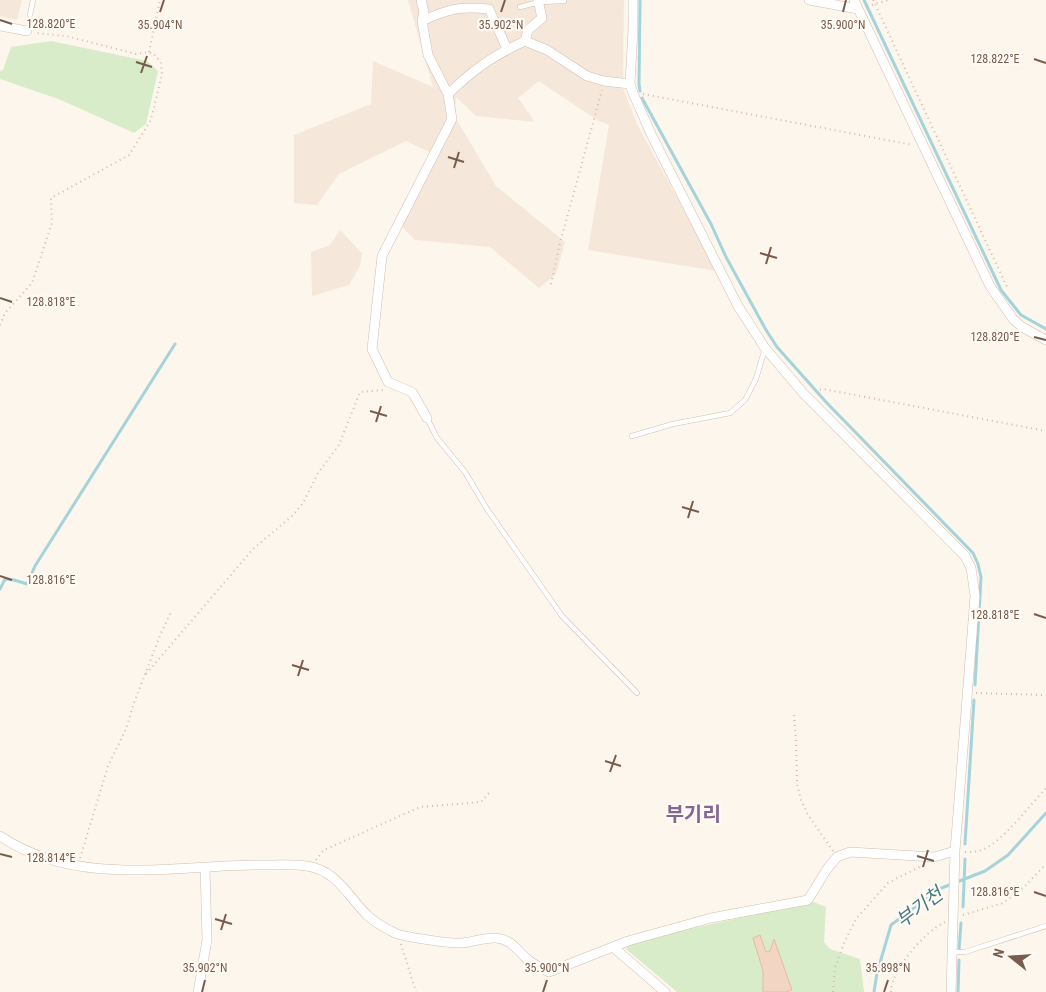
<svg xmlns="http://www.w3.org/2000/svg" width="1046" height="992" font-family="'Roboto Condensed','Noto Sans KR',sans-serif">
	<style>
		.residential { fill: #f5e8da }
		.green { fill: #d8ecc9 }
		.lines { fill: none; stroke-linecap: round; stroke-linejoin: round }
		.stream { stroke: #a5d3da; stroke-width: 3 }
		.building { fill: #f3d5c3; stroke: #e6bba3 }
		.lane-casing { stroke: #d1beb0; stroke-width: 5.5 }
		.street-casing { stroke: #d1beb0; stroke-width: 10 }
		.path { stroke: #d9b8a5; stroke-width: 2; stroke-dasharray: 1 4; stroke-linecap: butt }
		.lane { stroke: #fff; stroke-width: 4.5 }
		.street { stroke: #fff; stroke-width: 9 }
		.ticks { fill: none; stroke: #7a5c4d; stroke-width: 2 }
		.labels { text-anchor: middle; stroke-width: 4.5; stroke-linejoin: round; paint-order: stroke }
		.water-label { font-size: 19px; font-style: italic; fill: #437c86; stroke: #fffaf3 }
		.quarter-label { font-size: 20px; font-weight: bold; fill: #846695; stroke: #fffaf3 }
		.ticks-label { font-size: 12px; text-anchor: middle; fill: #7a5c4d; stroke: #fffaf3; stroke-width: 4.5; stroke-linejoin: round; paint-order: stroke }
	</style>
	<rect width="100%" height="100%" fill="#fdf6ec"/>
	<path class="residential" d="M0,0H22L17,20L0,16Z
		M408,0H624L623,88L638,126L717,271L588,250L609,125L597,120L539,81L518,98L535,122L476,116L456,97L455,117L496,186L565,242L556,274L539,288L490,247L415,240L402,227L436,155L406,141L339,174L317,205L294,203V135L371,104L373,61L433,87Z
		M340,230L362,253L360,266L349,285L312,296L311,252L330,245Z"/>
	<path class="green" d="M51,41L147,61L158,71L146,124L134,133L61,100L0,79V71L3,70L11,47Z
		M813,902L826,907L824,942L830,949L860,959L864,992H677L626,949L629,942Z"/>
	<g class="lines">
		<path class="stream" d="M640,0L639,84L640,91
			M864,0L1001,290L1021,315L1046,329
			M642,98L711,224L726,257L766,330L777,347L826,402L973,553L978,564L981,577L975,685
			M0,589L5,579L14,580L27,584L35,566L175,344
			M965,844L974,700
			M963,907L965,859
			M959,950L961,923
			M874,992L877,973L891,925L939,889L985,871L1008,855L1046,813
			M958,992L959,960"/>
	</g>
	<path class="building" d="M760,935L766,952L770,951L774,939L792,990L786,992H763V971L753,938Z"/>
	<g class="lines">
		<defs>
			<path id="lane" d="M520,7L539,2L564,1
				M30,15L33,0
				M427,418L437,438L465,472L487,509L562,616L637,693
				M632,436L673,424L730,413L745,400L756,379L765,348
				M952,952H965L1046,926"/>
			<path id="street" d="M421,0L424,12L422,21L428,55L448,94L452,119L382,256L372,349L388,382L412,392L427,418
				M633,0V28L630,84L633,93L651,134L738,306L765,348L804,394L965,556L971,568L975,596L955,851L951,992
				M809,0L858,9
				M854,0L990,286L1013,319L1022,327L1046,340
				M422,21C448,9 460,6 489,9L507,49
				M0,26L27,31
				M525,41L528,30L542,18L538,0
				M448,94C473,70 492,56 525,41L547,50L587,76L604,81L630,84
				M0,836C77,888 174,865 262,865C276,865 293,864 307,866C337,871 347,895 367,915C375,923 385,928 395,933C404,937 452,944 462,943C473,942 485,937 496,938C511,939 517,950 526,958C533,964 541,968 549,972L628,941L711,918L808,900L827,869L837,857L850,852L934,857L955,851
				M613,947L665,992
				M198,992L207,940L205,867"/>
		</defs>
		<use href="#lane" class="lane-casing"/>
		<use href="#street" class="street-casing"/>
		<path class="path" d="M873,0L1007,287
			M867,6L889,0
			M149,52L160,0
			M643,94L913,145
			M551,284L560,243L602,90
			M0,325L5,313L32,283L52,223L51,198L129,155L151,120L162,74L161,63L156,56L149,52L136,54L66,36L36,33
			M815,391L823,389L1046,431
			M146,674L253,549L292,516L303,503L318,473L339,445L360,392L384,390
			M976,693L1046,695
			M794,715L796,739L797,784L801,800L808,815L833,851
			M965,852C972,852 978,852 984,849C1003,841 1031,804 1046,788
			M80,858L108,766L126,729L134,703L161,633L171,612
			M316,860L324,850L420,807L481,802L490,792
			M963,915L1003,903L1024,887L1046,864
			M401,944L416,992
			M833,992L835,968L844,943L856,919L888,883L921,866
			M891,992C892,969 924,932 945,922"/>
		<use href="#lane" class="lane"/>
		<use href="#street" class="street"/>
	</g>
	<path class="ticks" d="M160,12L164,0M501,12L505,0M843,12L846,0M0,20L12,24M1034,59L1046,63M136,62L152,67M141,73L147,56M448,157L464,162M454,168L459,152M760,253L777,258M766,264L771,247M0,298L12,302M1034,337L1046,340M370,411L387,416M376,422L381,406M682,507L699,512M688,518L693,501M0,576L12,580M1034,614L1046,618M292,665L309,670M298,676L303,660M605,761L621,766M610,772L616,755M0,854L12,857M917,856L934,861M923,867L928,850M1034,892L1046,896M215,919L232,924M221,930L226,914M202,992L205,980M543,992L547,980M884,992L888,980"/>
	<g class="labels">
		<g class="water-label">
			<text transform="translate(919 907) rotate(-37)" y="7">부기천</text>
		</g>
		<g class="quarter-label">
			<text x="693" y="821">부기리</text>
		</g>
	</g>
	<g class="ticks-label">
		<text x="51" y="28">128.820°E</text>
		<text x="160" y="29">35.904°N</text>
		<text x="501" y="29">35.902°N</text>
		<text x="843" y="29">35.900°N</text>
		<text x="995" y="63">128.822°E</text>
		<text x="51" y="306">128.818°E</text>
		<text x="995" y="341">128.820°E</text>
		<text x="51" y="584">128.816°E</text>
		<text x="995" y="619">128.818°E</text>
		<text x="51" y="862">128.814°E</text>
		<text x="995" y="896">128.816°E</text>
		<text x="205" y="972">35.902°N</text>
		<text x="547" y="972">35.900°N</text>
		<text x="888" y="972">35.898°N</text>
	</g>
	<g transform="translate(1011 957) rotate(287)" stroke="#fffaf3" stroke-width="4" paint-order="stroke">
	<path d="M0-4L9 19L0 12L-9 19Z" fill="#7a5c4d"/>
	<text y="-8" font-size="14" font-weight="bold" text-anchor="middle" fill="#7a5c4d">N</text>
	</g>
</svg>
